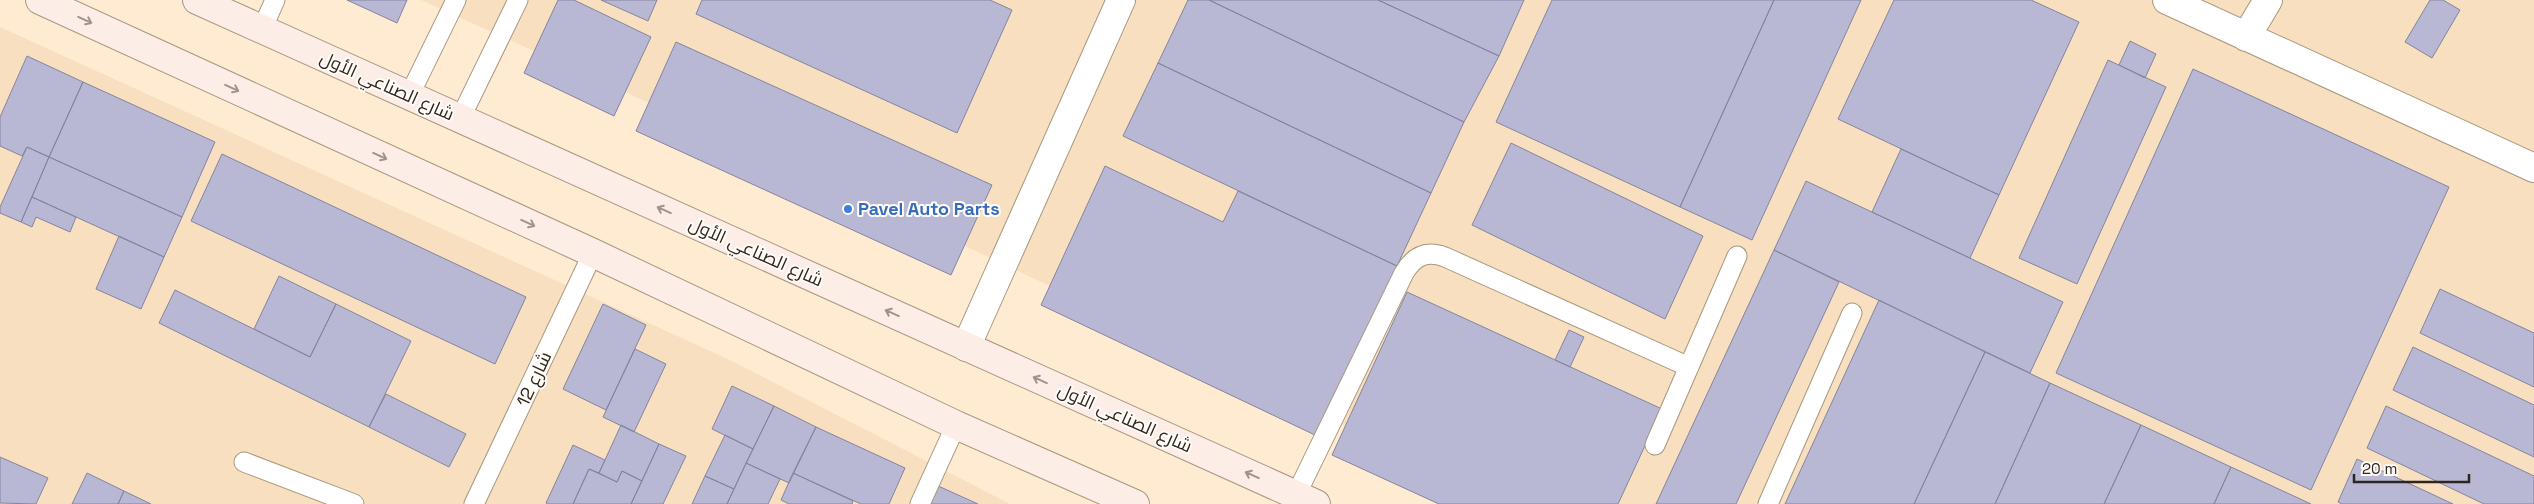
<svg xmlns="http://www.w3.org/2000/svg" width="2534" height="504" font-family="'Space Grotesk',Cairo,sans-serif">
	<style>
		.built { fill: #f7dfbf }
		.building { fill: #b8b8d4; stroke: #84849f }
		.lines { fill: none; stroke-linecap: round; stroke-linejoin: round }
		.lane-casing { stroke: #a8967e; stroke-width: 21 }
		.street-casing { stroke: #a8967e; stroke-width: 30 }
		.secondary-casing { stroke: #a8967e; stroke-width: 30 }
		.lane { stroke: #fff; stroke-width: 19 }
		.street { stroke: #fff; stroke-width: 28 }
		.secondary { stroke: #fcede6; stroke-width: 28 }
		.oneway { stroke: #9f938c }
		.shop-dot { fill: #3f7fe0; stroke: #fffbf6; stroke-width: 2 }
		.labels { text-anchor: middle; stroke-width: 4; stroke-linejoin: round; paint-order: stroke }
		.street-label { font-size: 18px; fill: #2e261d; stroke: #fffbf6 }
		.shop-label { font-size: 18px; font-weight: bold; fill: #366cbe; stroke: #fffbf6; text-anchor: start }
	</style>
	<rect width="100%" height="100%" fill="#ffebd1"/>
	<path class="built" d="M421,0H2534V504H1510L944,236Z
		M0,27L732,361L1010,504H0Z"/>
	<path class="building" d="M347,0H407L397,23Z
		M558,0H574L651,37L614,116L524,73Z
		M601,0H657L648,21Z
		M702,0H990L1012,10L957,133L696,14Z
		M1188,0H1209L1464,122L1431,193L1158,63Z
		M1209,0H1378L1499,56L1464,122Z
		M1378,0H1524L1499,56Z
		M1552,0H1774L1680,207L1496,122Z
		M1774,0H1861L1752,240L1680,207Z
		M1894,0H2031L2079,22L1999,195L1838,119Z
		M2430,0H2443L2460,10L2432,58L2405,42Z
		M2130,41L2156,54L2145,78L2119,65Z
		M676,42L992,185L951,275L636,131Z
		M27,56L83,82L49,157L27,147L22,156L0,146V117Z
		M2108,60L2166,87L2077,284L2019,258Z
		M1158,63L1431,193L1397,266L1123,136Z
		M2193,69L2449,187L2311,490L2056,373Z
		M83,82L215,142L182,217L49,157Z
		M1511,143L1703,236L1665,319L1472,225Z
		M27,147L49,157L21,222L0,213V207Z
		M1901,149L1999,195L1970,258L1872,212Z
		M222,154L526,297L495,364L191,221Z
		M49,157L182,217L164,257L32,197Z
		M1105,166L1223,222L1238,191L1397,266L1317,436L1041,305Z
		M1806,181L2063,302L2030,373L1774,250Z
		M32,197L76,217L70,232L36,217L32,227L21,222Z
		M119,236L164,257L141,309L96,289Z
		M1774,250L1839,282L1736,504H1656Z
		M279,276L336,304L310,357L254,329Z
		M2440,289L2534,333V387L2420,333Z
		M175,290L310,357L336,304L411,341L369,427L159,323Z
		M1407,292L1662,409L1618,504H1439L1332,455Z
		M1879,300L1985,352L1914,504H1785Z
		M603,304L646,325L606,410L563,389Z
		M1569,330L1584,337L1570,367L1555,360Z
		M2413,347L2534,405V457L2393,390Z
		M635,349L666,364L634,432L603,417Z
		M1985,352L2050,383L1995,504H1914Z
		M2050,383L2141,425L2104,504H1995Z
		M732,386L774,406L753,449L712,429Z
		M386,394L466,434L449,467L369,427Z
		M774,406L816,427L789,483L746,463Z
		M2386,406L2534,476V504H2484L2367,448Z
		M621,425L659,444L642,481L622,471L617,482L599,473Z
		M2141,425L2231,467L2214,504H2104Z
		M816,427L905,468L889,504H861L793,473Z
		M725,435L753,449L734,489L705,476Z
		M659,444L686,456L663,504H631Z
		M573,445L605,460L599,473L589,469L573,504H548L546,503Z
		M0,457L48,478L36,504L0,503Z
		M2357,459L2453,504H2342L2338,502Z
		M746,463L780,479L768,504H727Z
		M2231,467L2311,504H2214Z
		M589,469L617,482L622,471L642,481L631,504H573Z
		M87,473L124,491L118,504H72Z
		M793,473L853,501L852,504H789L781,500Z
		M705,476L734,489L727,504H692Z
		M936,485L978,504H927Z
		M124,491L151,504H118Z"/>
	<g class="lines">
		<defs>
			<path id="lane" d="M262,29L275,0
				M409,96L456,0
				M460,119L518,0
				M1655,445L1737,256
				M244,462L354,504
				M1296,495L1404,273C1414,256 1427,250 1445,257L1689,367
				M474,504L593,253
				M920,504L956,425
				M1768,504L1852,313"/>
			<path id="street" d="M2167,0L2534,168
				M2246,37L2268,0
				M966,347L1121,0"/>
			<path id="secondary" d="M40,0L593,253L956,425L1135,504
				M197,0L1316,504"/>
		</defs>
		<use href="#lane" class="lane-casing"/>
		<use href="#street" class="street-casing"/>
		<use href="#secondary" class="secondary-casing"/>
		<use href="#lane" class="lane"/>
		<use href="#street" class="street"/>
		<use href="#secondary" class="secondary"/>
	</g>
	<defs><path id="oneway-shaft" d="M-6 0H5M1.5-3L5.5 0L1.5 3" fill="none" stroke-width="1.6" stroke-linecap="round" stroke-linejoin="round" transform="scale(1.25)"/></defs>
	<g class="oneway">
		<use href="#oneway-shaft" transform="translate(85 20) rotate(25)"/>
		<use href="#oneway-shaft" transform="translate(232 88) rotate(25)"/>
		<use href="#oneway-shaft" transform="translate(380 156) rotate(25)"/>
		<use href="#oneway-shaft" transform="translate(664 210) rotate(-156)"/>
		<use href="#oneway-shaft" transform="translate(528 223) rotate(25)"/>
		<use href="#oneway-shaft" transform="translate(892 313) rotate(-156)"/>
		<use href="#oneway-shaft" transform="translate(1040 380) rotate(-156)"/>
		<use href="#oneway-shaft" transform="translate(1252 475) rotate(-156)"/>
	</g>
	<circle class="shop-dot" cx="848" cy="209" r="5"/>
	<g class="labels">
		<g class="street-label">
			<text transform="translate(387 86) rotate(24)" y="6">شارع الصناعي الأول</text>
			<text transform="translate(756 252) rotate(24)" y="6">شارع الصناعي الأول</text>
			<text transform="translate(534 379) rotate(-65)" y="6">شارع 12</text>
			<text transform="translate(1125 418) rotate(24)" y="6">شارع الصناعي الأول</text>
		</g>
		<g class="shop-label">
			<text x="858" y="215">Pavel Auto Parts</text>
		</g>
	</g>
	<path d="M2354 474v8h115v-8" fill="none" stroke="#2e261d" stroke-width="2.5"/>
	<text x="2362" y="474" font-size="15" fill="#2e261d" stroke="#fffbf6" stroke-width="4" paint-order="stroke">20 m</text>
</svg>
